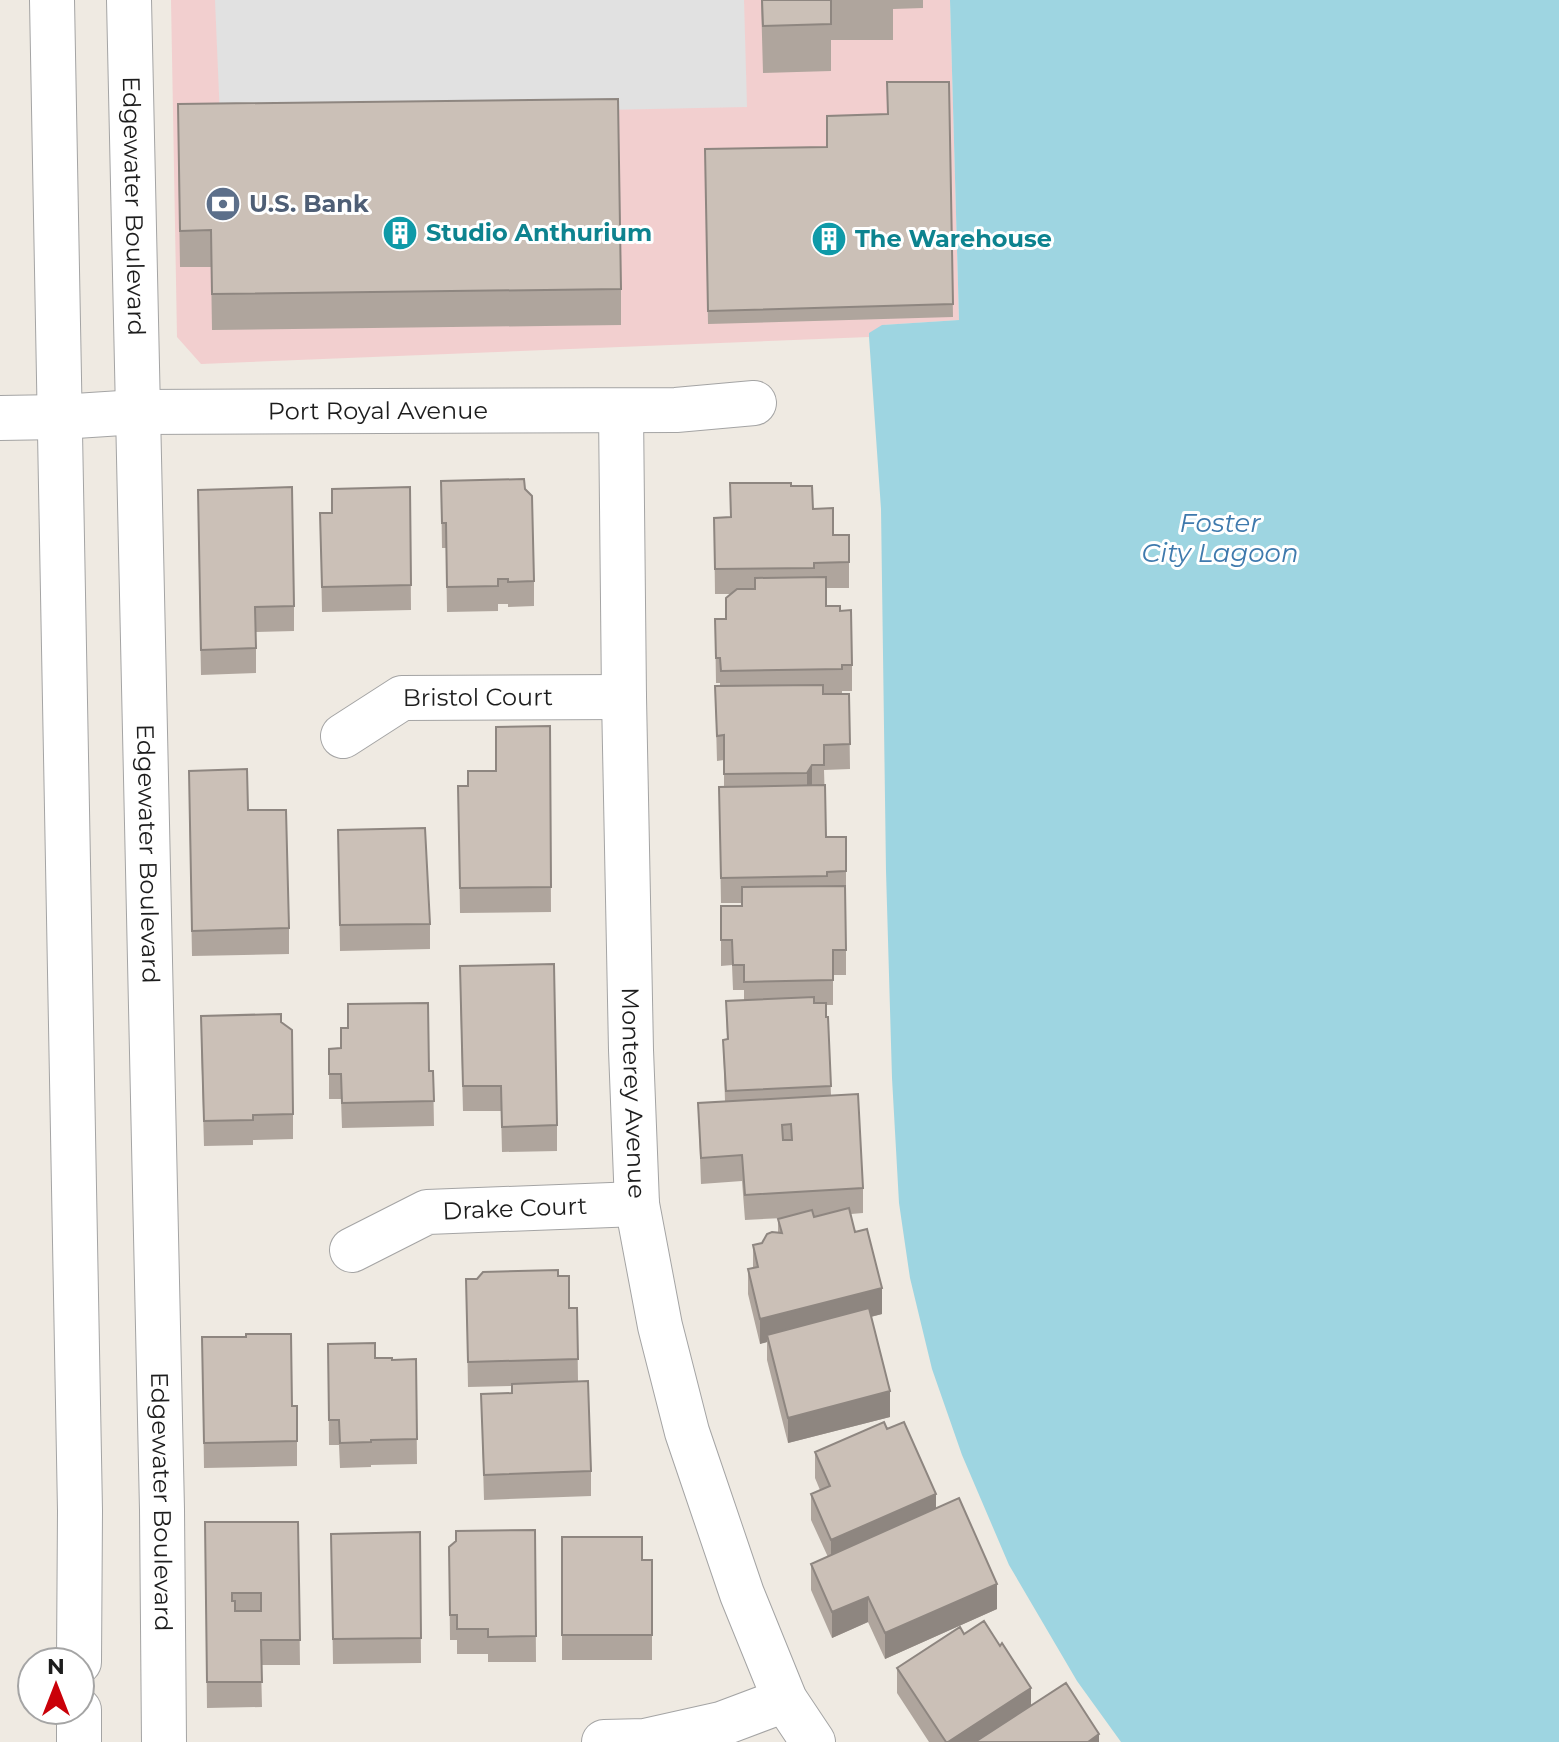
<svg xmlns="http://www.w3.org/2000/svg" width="1559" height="1742" font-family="Montserrat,sans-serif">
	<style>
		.commercial { fill: #f2cfcf }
		.parking { fill: #e1e1e1 }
		.water { fill: #9ed5e1 }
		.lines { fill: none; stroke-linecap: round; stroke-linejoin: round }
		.minor-casing { stroke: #a4a4a4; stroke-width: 46 }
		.tertiary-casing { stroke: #a4a4a4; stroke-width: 46 }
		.minor { stroke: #fff; stroke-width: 44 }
		.tertiary { stroke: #fff; stroke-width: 44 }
		.wall { fill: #afa59d }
		.shaded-wall { fill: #8e8680 }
		.building { fill: #cbc0b7; stroke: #8e8680; stroke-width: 2; fill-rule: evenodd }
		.labels { text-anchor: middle; stroke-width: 6; stroke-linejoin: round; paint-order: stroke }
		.service-label { font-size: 24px; font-weight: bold; fill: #4e5e75; stroke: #fff; text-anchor: start }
		.street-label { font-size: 24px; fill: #1d1d1d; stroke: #fff }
		.culture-label { font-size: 24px; font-weight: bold; fill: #0d838f; stroke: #fff; text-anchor: start }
		.water-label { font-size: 26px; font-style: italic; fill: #3f7aad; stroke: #fff }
	</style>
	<rect width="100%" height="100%" fill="#efeae2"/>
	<path class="commercial" d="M171,0H950L959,320L883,325L869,337L201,364L177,337Z"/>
	<path class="parking" d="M215,0H744L747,107L220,118Z"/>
	<path class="water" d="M950,0H1559V1742H1121L1077,1681L1009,1565L962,1455L932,1369L910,1278L899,1203L892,1078L886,871L881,509L869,337V333L882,325L959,320Z"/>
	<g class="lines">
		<defs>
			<g id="minor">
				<path id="s1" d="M621,411L624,697L631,1050L637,1204L660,1326L687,1432L742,1594L785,1700L813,1742"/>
				<path id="s2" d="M0,418L60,417L137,412L676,410L754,403"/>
				<path id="s3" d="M343,736L402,698L624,697"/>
				<path id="s4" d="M352,1250L427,1212L637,1204"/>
				<path d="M604,1742L645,1741L721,1724L785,1700"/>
			</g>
			<g id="tertiary">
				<path d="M52,0L80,1511L79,1662"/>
				<path id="s5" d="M129,0L162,1510L164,1742"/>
				<path d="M79,1742V1710"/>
			</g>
		</defs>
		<use href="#minor" class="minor-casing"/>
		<use href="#tertiary" class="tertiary-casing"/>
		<use href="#minor" class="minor"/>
		<use href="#tertiary" class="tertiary"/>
	</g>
	<path class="wall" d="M761,0H923V8L893,9V40H831V71L763,73Z
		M949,82L953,317L708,324L705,149L827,147Z
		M178,141L621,289V325L212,330L211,267H180Z
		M441,481L534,581V606L508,607V604H498V611L447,612L446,548H442Z
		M791,486L813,509L833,535H849V588H826V606L840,611L852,665V691H842V694H849L850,769L824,770L826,837L846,871V975H833V1005H826V1017H828L831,1095L863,1188V1213L851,1214L855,1232L882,1314L871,1317L890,1417L788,1443L767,1360V1342L760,1344L748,1294V1269L753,1268V1245L762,1243L778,1233V1219L783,1218L745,1220L742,1181L701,1184L698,1103L725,1101L723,1040L727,1039L726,1001L744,1000V990H733L732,965L721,966V906H742V903H721L719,787H724V760L717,761L715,686H720V683H716L715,619H726L731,594H715L714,518L730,517Z
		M410,487L411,610L322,612L320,513H332Z
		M198,515L294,606V631L256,632V673L201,675Z
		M550,726L551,912L460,913L458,786H468L496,771Z
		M189,796L248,810L289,928V954L192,956Z
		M338,830L430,924V949L340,951Z
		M460,991L557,1125V1151L502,1152L501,1111H463Z
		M348,1004L429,1071H433L434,1126L342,1128L341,1099H329V1049L341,1048L348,1028Z
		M201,1041L293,1114V1139L253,1140V1145L204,1146Z
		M558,1276L569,1308H577L578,1381L591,1471V1496L484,1500L481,1394L512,1393V1386L468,1387L466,1279Z
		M202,1337L292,1406H297V1466L204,1468Z
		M328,1344L375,1358L392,1360L416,1359L417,1464L371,1465V1467L340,1468L339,1445H329Z
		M887,1429L997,1609L885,1659L868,1622L832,1638L811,1590V1564L828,1557L811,1520V1494L820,1490L815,1478V1452Z
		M205,1522H298L300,1665H261L262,1707L207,1708Z
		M535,1530L536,1662H488V1654H457V1640H450L449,1547Z
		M420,1532L421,1663L333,1664L331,1534Z
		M562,1537L642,1560H652V1660H562Z
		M964,1634L1031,1705L1099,1742H929L897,1693V1668Z"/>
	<path class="shaded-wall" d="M812,765V790L807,798V773Z
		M882,1288V1314L769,1342L767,1335V1342L760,1344V1319Z
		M890,1391V1417L788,1443V1418Z
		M936,1494V1519L831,1565V1540Z
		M997,1584V1609L885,1659V1633Z
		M868,1597V1622L832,1638V1612Z
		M1031,1688V1713L987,1742H948Z
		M1099,1734V1742H1088Z"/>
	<path class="building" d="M762,0H831V24L763,26Z
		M887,82H949L953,304L708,311L705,149L827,147V116L888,114Z
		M618,99L621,289L212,294L211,230L180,231L178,104Z
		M524,479L525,489L532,496L534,581L508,582V579H498V586L447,587L446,523H442L441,481Z
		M730,483H791V486H812L813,509L833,508V535H849V562L814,563V568L715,569L714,518L731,517Z
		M292,487L294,606L255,607L256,648L201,650L198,490Z
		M410,487L411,585L322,587L320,513H332V489Z
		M826,577V606H840V611L851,610L852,665H842V669L721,671L720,658H716L715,619H726V598L737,589H755V578Z
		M823,685V694H849L850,744L824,745V765H812L807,773L724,774V735L717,736L715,686Z
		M550,726L551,887L460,888L458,786H468V771H496V727Z
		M247,769L248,810H286L289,928L192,931L189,771Z
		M825,785L826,837H846V871L827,872V876L721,878L719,787Z
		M425,828L430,924L340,925L338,830Z
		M845,886L846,950H833V980L744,982V965H733L732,940H721V906H742V887Z
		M554,964L557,1125L502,1127L501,1086H463L460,966Z
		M814,997V1003H826V1017H828L831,1086L726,1091L723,1040L728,1039L726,1001Z
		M428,1003L429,1071H433L434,1101L342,1103L341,1074H329V1049L341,1048V1028H348V1004Z
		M281,1014V1022L292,1030L293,1114L253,1115V1120L204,1121L201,1016Z
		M858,1094L863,1188L745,1195L742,1155L701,1158L698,1103ZM791,1124L792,1140H783L782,1125Z
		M849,1208L855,1232L867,1229L882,1288L760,1319L748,1269L758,1267L753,1245L762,1243L767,1234L772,1232L782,1233L778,1219L812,1210L814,1217Z
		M558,1270V1276H569V1308H577L578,1359L468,1362L466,1279H477L483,1272Z
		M869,1308L890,1391L788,1418L767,1335Z
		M246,1334H291L292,1406H297V1441L204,1443L202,1337H246Z
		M375,1343V1358H392V1360L416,1359L417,1439L371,1440V1442L340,1443L339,1420H329L328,1344Z
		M588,1381L591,1471L484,1475L481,1394L512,1393V1384Z
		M884,1422L887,1429L904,1422L936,1494L831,1540L811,1494L830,1486L815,1452Z
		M959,1498L997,1584L885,1633L868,1597L832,1612L811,1564Z
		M205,1522H298L300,1640H261L262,1682H207ZM232,1593H261V1611H235V1601H232Z
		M535,1530L536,1636L488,1637V1629H457V1615H450L449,1547L456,1541V1531Z
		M420,1532L421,1638L333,1639L331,1534Z
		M562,1537H642V1560H652V1635H562Z
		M984,1621L1000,1646L1002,1643L1031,1688L948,1742H946L897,1668L960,1627L964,1634Z
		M1066,1683L1099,1734L1088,1742H975Z"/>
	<defs>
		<symbol id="bank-disc" viewBox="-11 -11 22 22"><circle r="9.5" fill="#5c6f8a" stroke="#fff"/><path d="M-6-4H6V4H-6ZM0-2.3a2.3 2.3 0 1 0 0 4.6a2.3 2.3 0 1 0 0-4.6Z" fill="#fff"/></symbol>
		<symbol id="building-disc" viewBox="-11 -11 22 22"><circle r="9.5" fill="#0f9aa8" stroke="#fff"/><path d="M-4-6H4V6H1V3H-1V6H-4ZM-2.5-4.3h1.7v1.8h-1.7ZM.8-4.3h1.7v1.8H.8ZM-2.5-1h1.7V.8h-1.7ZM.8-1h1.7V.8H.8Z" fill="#fff"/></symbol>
	</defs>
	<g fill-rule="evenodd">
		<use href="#bank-disc" x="203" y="184" width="40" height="40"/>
		<use href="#building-disc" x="380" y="213" width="40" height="40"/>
		<use href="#building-disc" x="809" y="219" width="40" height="40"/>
	</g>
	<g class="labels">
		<g class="service-label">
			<text x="249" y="212">U.S. Bank</text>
		</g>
		<g class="street-label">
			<text dy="8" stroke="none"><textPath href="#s5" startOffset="206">Edgewater Boulevard</textPath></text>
			<text dy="8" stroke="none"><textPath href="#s2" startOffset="378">Port Royal Avenue</textPath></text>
			<text dy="8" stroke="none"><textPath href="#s3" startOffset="146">Bristol Court</textPath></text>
			<text dy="8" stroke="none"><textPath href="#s5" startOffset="854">Edgewater Boulevard</textPath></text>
			<text dy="8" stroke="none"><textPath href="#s1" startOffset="682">Monterey Avenue</textPath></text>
			<text dy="8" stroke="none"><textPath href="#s4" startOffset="172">Drake Court</textPath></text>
			<text dy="8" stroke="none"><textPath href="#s5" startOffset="1502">Edgewater Boulevard</textPath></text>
		</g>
		<g class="culture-label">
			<text x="426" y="241">Studio Anthurium</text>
			<text x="855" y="247">The Warehouse</text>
		</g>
		<g class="water-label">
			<text x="1220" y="532">Foster<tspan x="1220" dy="30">City Lagoon</tspan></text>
		</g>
	</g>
	<g transform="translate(56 1686)"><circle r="38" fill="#ffffff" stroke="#a5a5a5" stroke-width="2"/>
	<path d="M0-6L14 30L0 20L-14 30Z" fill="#ca0009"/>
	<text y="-12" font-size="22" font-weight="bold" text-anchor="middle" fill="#1d1d1d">N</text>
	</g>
</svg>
